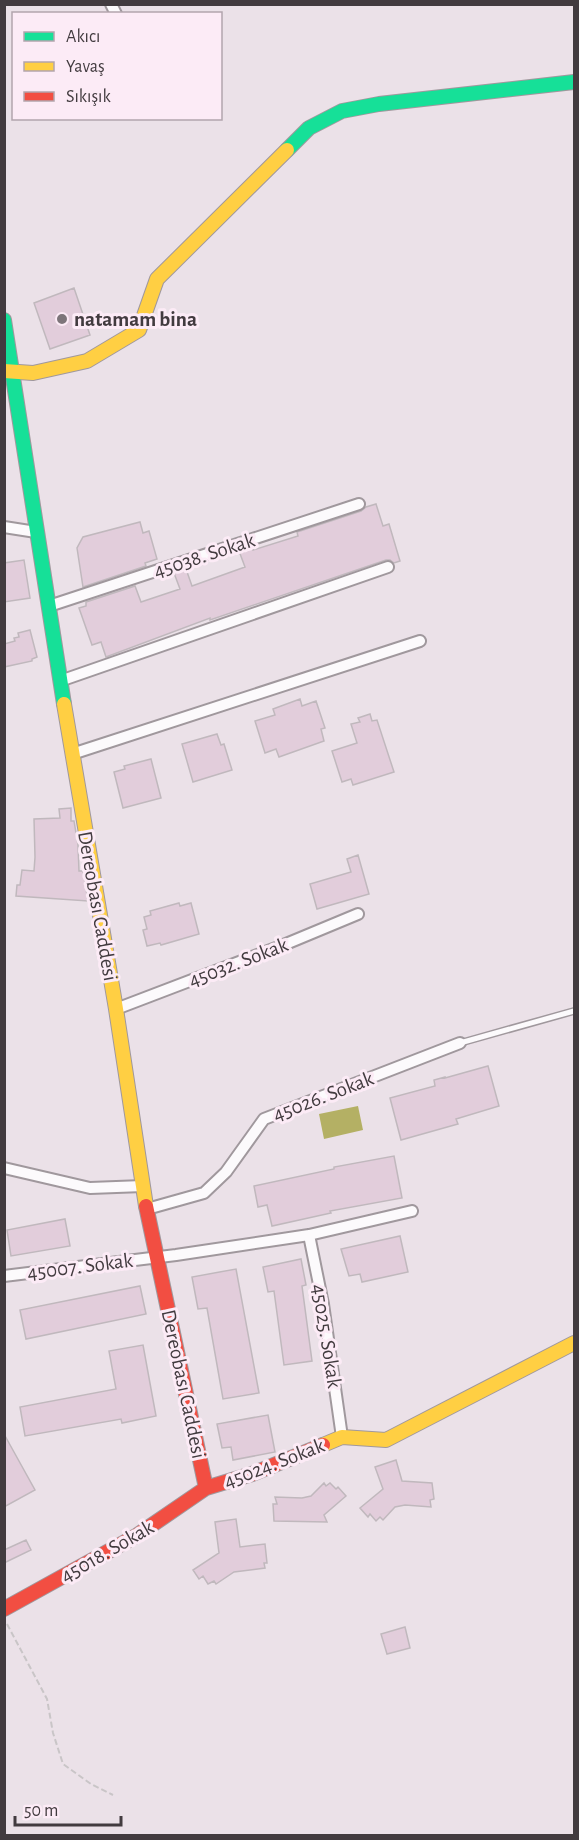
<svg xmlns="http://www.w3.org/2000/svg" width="579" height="1840" font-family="'Alegreya Sans',sans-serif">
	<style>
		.water { fill: #b4b064 }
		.building { fill: #e2cddb; stroke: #c0b8bd; stroke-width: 1.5 }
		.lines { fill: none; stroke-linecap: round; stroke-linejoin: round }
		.lane-casing { stroke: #a0989d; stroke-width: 8 }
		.street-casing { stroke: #a0989d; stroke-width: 14 }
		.fast-casing { stroke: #a0989d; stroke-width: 16 }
		.slow-casing { stroke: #a0989d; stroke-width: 16 }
		.jam-casing { stroke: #a0989d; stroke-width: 16 }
		.path { stroke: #c9c5c7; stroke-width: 2; stroke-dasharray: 6 3; stroke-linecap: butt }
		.lane { stroke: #fcfafc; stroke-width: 5 }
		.street { stroke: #fcfafc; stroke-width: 10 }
		.fast { stroke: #16e098; stroke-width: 14 }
		.slow { stroke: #ffcf43; stroke-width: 14 }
		.jam { stroke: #f24e42; stroke-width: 14 }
		.poi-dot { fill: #7d757a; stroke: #fcebf6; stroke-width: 2 }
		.labels { text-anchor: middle; stroke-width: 6; stroke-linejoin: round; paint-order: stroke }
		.poi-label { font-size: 21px; font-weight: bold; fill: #423b3f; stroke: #fcebf6; text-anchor: start }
		.street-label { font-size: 21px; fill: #423b3f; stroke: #fcebf6 }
	</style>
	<rect width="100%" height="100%" fill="#ebe1e8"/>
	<path class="water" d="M358,1106L363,1130L324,1139L319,1114Z"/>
	<path class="building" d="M74,288L90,335L50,349L34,303Z
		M376,504L383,526L389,524L400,561L394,563L390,560H386L210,620V618L106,657L101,642L92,645L79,608L86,606V602L135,586L141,602L180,589L174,573L186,569L192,586L245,567L239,551L252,547L253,550L298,536L297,532L361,511L366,507Z
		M140,522L143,533L149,531L157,559L145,563L146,566L83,587L77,548L83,537Z
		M24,560L30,598L4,602V563Z
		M30,630L37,657L32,659V661L4,667V644L15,641L14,638L19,637L18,633Z
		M300,699L302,706L316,701L325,728L321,729L324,741L279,757L276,749L265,753L255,721L275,715L273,709Z
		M370,714L372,721L377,720L394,772L353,785L351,779L342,782L332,751L357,743L351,724L360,722L358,718Z
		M217,734L221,745L224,744L232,770L193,782L182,744Z
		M151,759L161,798L123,808L114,772L125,769L124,766Z
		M71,808V821H74L78,845L79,871H83L88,901L16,896L17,885H20L22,870L34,871L35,857L34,819L60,818L59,809Z
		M358,855L369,894L317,909L310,884L351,872L347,859Z
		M179,903L180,906L191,903L199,934L161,945L160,943L147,946L143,930L147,929L144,917L151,915L150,911Z
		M488,1066L499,1106L456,1119L458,1124L401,1140L390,1098L435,1086L434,1080L445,1077V1078Z
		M394,1156L402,1198L330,1211L331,1213L272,1226L267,1205L258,1207L254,1186L334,1169V1167Z
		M65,1219L70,1246L11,1256L7,1230Z
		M400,1236L408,1272L362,1282L360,1274L349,1276L341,1249Z
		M301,1259L306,1285L302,1286L312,1361L284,1365L274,1291L268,1292L263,1267Z
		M236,1269L259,1393L223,1399L207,1308L198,1309L192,1277Z
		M140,1286L146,1314L26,1339L20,1310Z
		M143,1345L156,1416L122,1423L121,1419L25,1436L20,1407L116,1389L109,1351Z
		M268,1415L275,1452L233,1460L231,1447L222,1448L217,1424Z
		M4,1434L35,1490L4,1507Z
		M396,1460L402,1481L432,1483L434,1499L430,1500L431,1507L405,1505L395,1507L383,1520L380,1517L376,1521L370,1514L368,1517L360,1508L383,1489L375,1467Z
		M324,1483L326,1486L330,1483L336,1489L338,1487L346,1496L324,1515L327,1522L274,1521L273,1504H277L275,1497L302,1498L311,1496Z
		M236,1519L240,1547L265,1544L267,1563H264L265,1568L234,1572L216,1584L214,1581L208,1584L203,1576L199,1579L193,1570L219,1553L215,1522Z
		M26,1540L31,1550L4,1563V1550Z
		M405,1627L410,1648L387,1654L381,1634Z"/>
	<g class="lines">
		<defs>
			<path id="lane" d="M460,1043L574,1011"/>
			<path id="street" d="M111,4L116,14
				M4,527L36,532
				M49,606L359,504
				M60,681L388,567
				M72,754L420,641
				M116,1009L281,946L358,914
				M4,1168L90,1188L143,1186
				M147,1209L204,1193L226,1172L264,1119L460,1043
				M309,1235L323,1304L342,1437
				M4,1276L176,1255L309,1235L412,1211"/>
			<path id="fast" d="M287,150L309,128L342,111L379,104L574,82
				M4,320L64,704"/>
			<path id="slow" d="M4,371L33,373L87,361L139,330L157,279L287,150
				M64,704L116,1009L146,1206
				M323,1445L342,1437L386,1440L574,1343"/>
			<path id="jam" d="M146,1206L206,1488
				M4,1609L136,1536L206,1488L252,1474L323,1445"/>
		</defs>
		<use href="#lane" class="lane-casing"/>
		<use href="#street" class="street-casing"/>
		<use href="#fast" class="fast-casing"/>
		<use href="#slow" class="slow-casing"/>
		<use href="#jam" class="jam-casing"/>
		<path class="path" d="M7,1624L47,1699L53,1733L63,1764L91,1784L113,1795"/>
		<use href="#lane" class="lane"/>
		<use href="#street" class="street"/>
		<use href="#fast" class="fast"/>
		<use href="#slow" class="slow"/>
		<use href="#jam" class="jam"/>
	</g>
	<circle class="poi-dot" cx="62" cy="319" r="6"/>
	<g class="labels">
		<g class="poi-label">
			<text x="74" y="326">natamam bina</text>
		</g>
		<g class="street-label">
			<text transform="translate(204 555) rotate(-18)" y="7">45038. Sokak</text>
			<text transform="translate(98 906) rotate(80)" y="7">Dereobası Caddesi</text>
			<text transform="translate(238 962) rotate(-21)" y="7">45032. Sokak</text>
			<text transform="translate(323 1096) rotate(-21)" y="7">45026. Sokak</text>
			<text transform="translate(80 1266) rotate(-7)" y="7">45007. Sokak</text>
			<text transform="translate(327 1336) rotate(81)" y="7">45025. Sokak</text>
			<text transform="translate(184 1384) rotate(78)" y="7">Dereobası Caddesi</text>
			<text transform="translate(274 1463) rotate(-21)" y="7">45024. Sokak</text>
			<text transform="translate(107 1551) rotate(-30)" y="7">45018. Sokak</text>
		</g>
	</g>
	<rect width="579" height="1840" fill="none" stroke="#423b3f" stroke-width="12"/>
	<rect x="12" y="12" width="210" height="108" fill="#fcebf6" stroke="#b2a5ad" stroke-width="1.5"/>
	<rect x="24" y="32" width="30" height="9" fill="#16e098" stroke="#b2a5ad" stroke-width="1.5"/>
	<text x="66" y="42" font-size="18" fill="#423b3f">Akıcı</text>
	<rect x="24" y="62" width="30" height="9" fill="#ffcf43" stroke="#b2a5ad" stroke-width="1.5"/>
	<text x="66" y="72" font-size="18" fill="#423b3f">Yavaş</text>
	<rect x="24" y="92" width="30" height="9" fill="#f24e42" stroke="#b2a5ad" stroke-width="1.5"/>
	<text x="66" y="102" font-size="18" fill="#423b3f">Sıkışık</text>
	<path d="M15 1816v9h106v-9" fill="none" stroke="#423b3f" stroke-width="3"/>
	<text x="24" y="1816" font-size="18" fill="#423b3f" stroke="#fcebf6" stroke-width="4.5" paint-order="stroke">50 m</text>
</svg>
